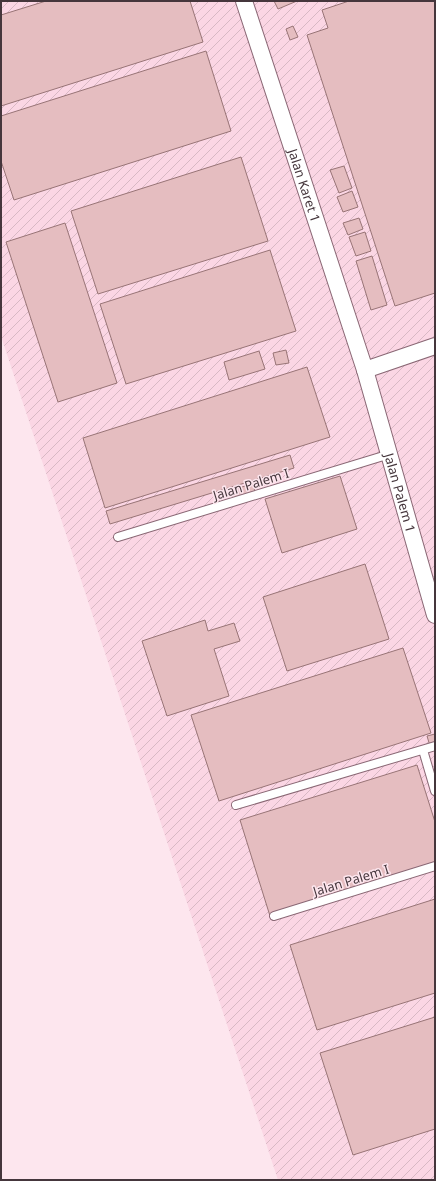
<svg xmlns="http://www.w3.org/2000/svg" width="436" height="1181" font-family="'Noto Sans',sans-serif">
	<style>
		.industrial { fill: url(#industrial-furrows) }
		.building { fill: #e5bdc0; stroke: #987476 }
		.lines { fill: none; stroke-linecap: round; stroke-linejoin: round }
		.lane-casing { stroke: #8a6875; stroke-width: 10 }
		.street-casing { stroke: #8a6875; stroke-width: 18 }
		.lane { stroke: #fff; stroke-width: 8 }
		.street { stroke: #fff; stroke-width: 16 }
		.labels { text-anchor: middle; stroke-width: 3; stroke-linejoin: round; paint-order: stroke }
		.street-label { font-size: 13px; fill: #45363c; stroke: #fde6ee }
	</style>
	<defs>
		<pattern id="industrial-furrows" width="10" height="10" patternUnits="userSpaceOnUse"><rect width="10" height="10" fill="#fbd6e4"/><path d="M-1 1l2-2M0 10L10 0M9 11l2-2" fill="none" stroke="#d8b8c4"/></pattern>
	</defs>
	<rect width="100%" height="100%" fill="#fde6ee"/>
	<path class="industrial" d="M1,1H435V1180H278L1,336Z"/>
	<path class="building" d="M46,1H190L203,42L1,106V15Z
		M274,1H297L278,9Z
		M349,1H435V293L395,306L307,35L328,28L322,10Z
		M293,26L298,37L290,40L286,29Z
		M206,51L231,131L14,200L1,161V116Z
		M241,157L268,241L98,294L71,211Z
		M344,166L352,188L339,193L330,170Z
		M352,191L358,207L343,212L337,197Z
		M359,218L363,229L348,235L343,223Z
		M65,223L117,383L58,402L6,242Z
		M365,232L371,251L356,256L349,237Z
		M270,250L296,331L126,384L100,304Z
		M372,256L387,305L371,310L356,261Z
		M286,350L289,363L276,365L273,353Z
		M259,351L265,369L229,380L224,362Z
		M307,367L330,437L105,508L83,438Z
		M290,455L294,468L110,524L106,511Z
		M340,476L357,529L282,553L265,499Z
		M253,484L255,492L233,498L231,490Z
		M365,564L389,639L287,671L263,597Z
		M205,620L208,631L234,623L240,641L214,649L229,696L167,716L142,641Z
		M403,648L431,733L219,801L191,715Z
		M435,734V744L430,746L427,736Z
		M417,765L435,822V863L270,916L240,820Z
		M435,899V993L317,1030L290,945Z
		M435,1017V1129L353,1155L320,1053Z"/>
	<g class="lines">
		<defs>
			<path id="lane" d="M118,537L390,454
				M423,750L435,791
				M236,805L435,746
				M274,916L435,866"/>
			<g id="street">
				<path id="s1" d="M244,1L365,370L435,615"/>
				<path d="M365,370L435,346"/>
			</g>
		</defs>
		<use href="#lane" class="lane-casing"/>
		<use href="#street" class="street-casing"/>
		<use href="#lane" class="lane"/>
		<use href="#street" class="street"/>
	</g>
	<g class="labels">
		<g class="street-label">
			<text dy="5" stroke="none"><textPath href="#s1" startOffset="194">Jalan Karet 1</textPath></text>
			<text transform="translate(251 484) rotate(-17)" y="5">Jalan Palem I</text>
			<text dy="5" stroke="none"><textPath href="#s1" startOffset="516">Jalan Palem 1</textPath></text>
			<text transform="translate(351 880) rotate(-17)" y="5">Jalan Palem I</text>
		</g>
	</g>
	<rect width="436" height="1181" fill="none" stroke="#45363c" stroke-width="4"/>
</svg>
